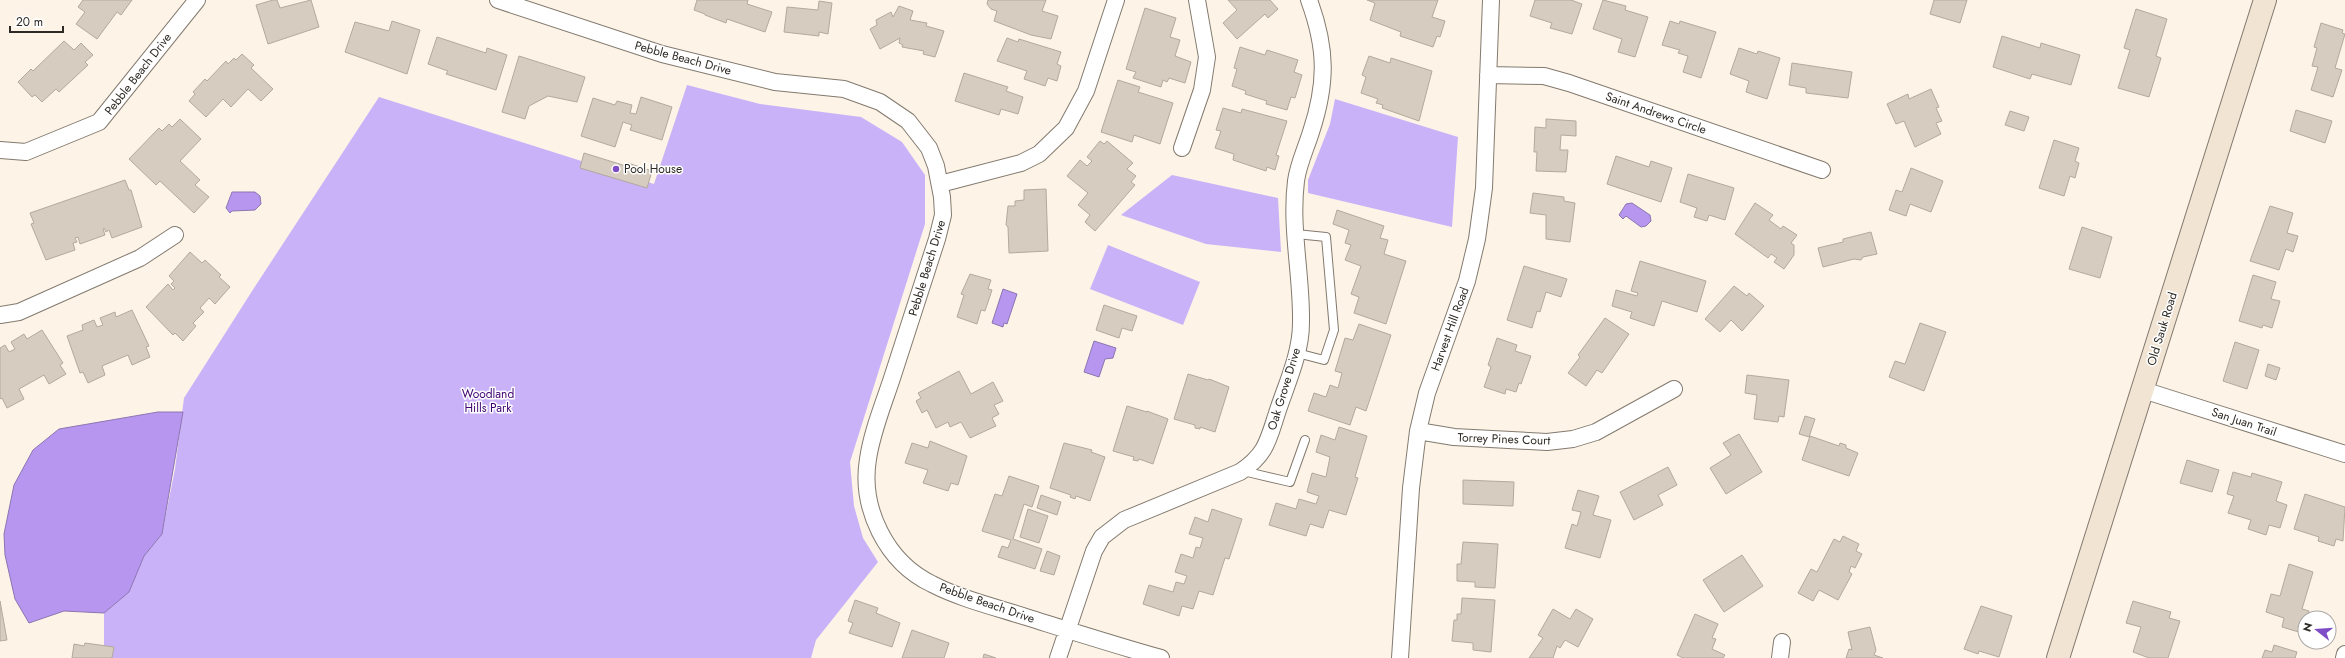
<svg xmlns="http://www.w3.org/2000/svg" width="2345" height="658" font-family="Jost,sans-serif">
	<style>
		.green { fill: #cab2f9 }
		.water { fill: #b696ef; stroke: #8d75b2 }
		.building { fill: #d6ccbf; stroke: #b3a99d }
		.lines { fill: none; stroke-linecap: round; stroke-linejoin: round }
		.lane-casing { stroke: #837a6f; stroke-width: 10 }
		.street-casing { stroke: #837a6f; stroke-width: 18 }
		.secondary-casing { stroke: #837a6f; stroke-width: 24 }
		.lane { stroke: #fff; stroke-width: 8 }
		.street { stroke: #fff; stroke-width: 16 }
		.secondary { stroke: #f1e4d3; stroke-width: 22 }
		.poi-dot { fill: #7e4cc4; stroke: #fff; stroke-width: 1.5 }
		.labels { text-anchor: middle; stroke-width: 3; stroke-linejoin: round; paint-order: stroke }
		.street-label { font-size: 12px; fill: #2d2924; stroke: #fff }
		.poi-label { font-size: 12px; fill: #2d2924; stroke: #fff; text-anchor: start }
		.park-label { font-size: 12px; fill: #3d0170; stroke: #fff }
	</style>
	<rect width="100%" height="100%" fill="#fdf3e6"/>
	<path class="green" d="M687,85L760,104L861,117L902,142L925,175V224L850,462L854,506L863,538L878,562L816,640L811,658H104V613L129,592L144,556L162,534L175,469L184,398L254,288L379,97L654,184Z
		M1335,99L1458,137L1452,227L1308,193V180L1330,124Z
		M1172,175L1278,198L1281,252L1206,244L1121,215Z
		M1108,245L1200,282L1183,325L1090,289Z"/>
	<path class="water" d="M232,192H255L260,196L261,204L255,210L232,211L230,213L226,208Z
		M1632,203L1650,215L1651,221L1646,226L1641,227L1626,216L1623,219L1619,215L1626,204Z
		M1003,289L1017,294L1007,324L1004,323L1003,327L992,323Z
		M1094,341L1116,348L1113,358L1105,359L1099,377L1084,372Z
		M158,412H183L162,534L144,556L129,592L104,613L64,611L29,623L15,599L5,555L4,534L14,485L33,450L59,429Z"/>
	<path class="building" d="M83,0H132L121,15L117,12L97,39L76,24L85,12L78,7Z
		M273,0H277L280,8L311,0L319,27L268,44L256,5Z
		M697,0H748L747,4L772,12L765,32L727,19L726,23L705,15V14L694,10Z
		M988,0H1046L1042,11L1058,16L1051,39L1031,35L994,21L997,11L991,9L987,4Z
		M1228,0H1270L1278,9L1268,18L1265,14L1237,39L1223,23L1237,10Z
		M1367,0H1438L1432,17L1445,21L1440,37L1437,36L1433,47L1400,36L1401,32L1370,20L1375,3Z
		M1535,0H1571L1582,4L1572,34L1550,28L1552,23L1530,16Z
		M1603,0L1626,6L1625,10L1648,17L1635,57L1618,52L1622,39L1593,29Z
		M1934,0H1967L1960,23L1930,14Z
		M819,1L832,3L828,34L819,32V36L784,32L787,7L818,10Z
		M899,6L913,11L910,20L927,23L926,26L944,31L935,57L923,54L924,51L902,47L903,45L899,43L900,38L880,49L870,29L877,25L876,20L891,12L893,17Z
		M1145,8L1176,18L1170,37L1180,40L1175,56L1191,62L1185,83L1169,78L1167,82L1163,80L1161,87L1133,78L1136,72L1126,69Z
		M2136,9L2167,19L2156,56L2161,58L2149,97L2118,88L2130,50L2124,48Z
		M392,21L420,30L407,74L345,52L355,22L389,31Z
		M1670,21L1679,24L1680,21L1716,32L1701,78L1683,72L1688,56L1678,53L1680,50L1662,45Z
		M2321,23L2343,30L2342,33L2345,34L2335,68L2342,70L2333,97L2311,90L2318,67L2312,66L2317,48L2314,47Z
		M2002,36L2040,48L2041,43L2080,55L2071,85L2032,74L2030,79L1993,67Z
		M437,37L486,53L487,48L507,55L496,90L446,74L448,71L428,64Z
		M1007,38L1018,42L1019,39L1061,52L1057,64L1061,66L1057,81L1048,78L1045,86L1024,79L1027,71L997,61Z
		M64,41L74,50L81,43L93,55L85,62L88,65L59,92L56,89L42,102L35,95L32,97L18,82L31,69L33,71Z
		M1240,47L1265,55L1267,50L1298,60L1294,72L1302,75L1295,98L1291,97L1287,110L1266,104L1267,101L1245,94L1246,91L1232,86L1237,69L1234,68Z
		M1739,48L1757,54L1758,51L1780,58L1767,99L1746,92L1749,81L1730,74Z
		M242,54L254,65L251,68L273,89L261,101L248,89L231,107L223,99L206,117L189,101L195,94L193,92L205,79L207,81L226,61L228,64L234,58L236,60Z
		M519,56L585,77L577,102L548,96L529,106L525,119L502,112Z
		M1369,56L1390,63L1391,58L1432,71L1419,121L1382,108L1383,105L1376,103L1378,99L1361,93L1366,77L1362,75Z
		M1792,63L1852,72L1848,98L1806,93V88L1789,85Z
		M964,73L1008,87L1006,91L1023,97L1018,114L1001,109L999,115L955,101Z
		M1118,80L1140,87L1138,92L1173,103L1160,144L1134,135L1132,142L1101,132Z
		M1931,89L1939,107L1936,108L1942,121L1936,123L1941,134L1915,147L1904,121L1896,124L1887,104L1908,94L1909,99Z
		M641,97L672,107L662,140L630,130L632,125L623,122L615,147L581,136L593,98L615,105L617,101L632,105L630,113L636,114Z
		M1223,108L1241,113L1242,109L1287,121L1276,155L1279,156L1275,170L1267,167L1266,171L1233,160L1234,154L1215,148L1221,131L1216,130Z
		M2296,110L2332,121L2325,143L2290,131Z
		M2010,111L2029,117L2024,131L2005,125Z
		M180,119L201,139L180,161L200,180L195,185L209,197L194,213L160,181L156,185L129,159L159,128L162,131L169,124L172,127Z
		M1546,119L1576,121V136L1561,135L1560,150H1568L1566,172L1536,171L1537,152H1534L1535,127L1546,128Z
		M2054,140L2079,148L2075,161L2079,163L2075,178L2070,176L2064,196L2039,188Z
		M1100,141L1104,144L1107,141L1133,163L1127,169L1136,176L1131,182L1135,185L1095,231L1085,222L1090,215L1078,205L1088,193L1067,176L1080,160L1087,166L1092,161L1087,157Z
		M584,153L626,166L628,163L652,171L647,188L580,168Z
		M1616,156L1649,167L1651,161L1672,168L1661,202L1607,184Z
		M1911,168L1943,181L1931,212L1910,204L1906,216L1889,210L1896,190L1902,192Z
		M1688,174L1734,188L1725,220L1709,215L1707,221L1694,217L1697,208L1680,202Z
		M125,180L129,190H131L142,227L112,238L109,230L106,232L104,228L103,229L105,235L80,244L78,237L75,238L77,242L73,243L75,250L46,260L31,224L34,223L30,213Z
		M1046,189L1048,251L1009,253L1008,227L1006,225L1008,206H1015V201L1024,200V190Z
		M1533,193L1564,197V201L1575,203L1570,242L1546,239V215L1530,213Z
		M1755,203L1773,215L1769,220L1781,229L1783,226L1797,235L1791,243L1794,245V255L1784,269L1774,262L1777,258L1771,254L1768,258L1735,234Z
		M2270,206L2293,213L2287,233L2298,236L2293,252L2286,249L2279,270L2250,261Z
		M1337,210L1384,226L1380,238L1388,240L1384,254L1406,261L1386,324L1354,313L1359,297L1351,294L1361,266L1345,260L1351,245L1345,243L1349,230L1333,224Z
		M2082,227L2112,237L2100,278L2069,269Z
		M1871,232L1877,254L1863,257L1861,260L1854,259L1823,267L1818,248L1843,242V239Z
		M190,252L202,263L205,260L221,275L219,277L230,287L215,304L209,298L200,308L204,312L193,323L196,326L183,341L175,333L173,335L146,307L168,284L173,290L175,288L171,284L174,281L169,276Z
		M1640,261L1706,281L1697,312L1662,301L1654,326L1630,318L1632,312L1612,306L1616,290L1637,296L1638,293L1631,291Z
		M1524,266L1567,279L1561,297L1546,292L1540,312L1537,311L1532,328L1507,320Z
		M970,274L991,280L988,289L992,290L985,311L981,310L977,324L957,317L964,295L961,294Z
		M2253,275L2276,282L2271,299L2280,301L2272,328L2263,325L2262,328L2239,321Z
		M1734,286L1747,296L1749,293L1764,306L1742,331L1731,320L1720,332L1705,319Z
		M1104,305L1137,316L1132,331L1122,328L1119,338L1096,330Z
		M132,310L149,346L146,347L150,357L132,365L128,355L102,366L105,375L88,383L83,372L80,373L67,336L83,330L82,325L94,320L97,327L103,325L100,318L115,312L116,317Z
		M1605,318L1629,334L1602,373L1597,370L1586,386L1568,373L1580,357L1578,355Z
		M1920,323L1946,332L1924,391L1889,377L1895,361L1905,364Z
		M1359,324L1391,335L1366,411L1356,407L1350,425L1308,411L1314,393L1326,397L1330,385L1338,388L1342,373L1335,371L1345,338L1353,340Z
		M42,330L63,363L60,365L66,374L49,384L44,375L19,389L24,399L7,408L2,398L0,399V348L5,345L9,352L15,349L11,342L24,334L27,339Z
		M1497,338L1517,345L1515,351L1531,356L1521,384L1519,383L1516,392L1506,389L1505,394L1484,387L1491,367L1488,365Z
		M2235,342L2259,350L2247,389L2223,381Z
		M2268,364L2280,368L2276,380L2265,376Z
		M959,371L971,394L993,382L1003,401L994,405L999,414L992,418L996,426L970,438L961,422L950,427L948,422L936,428L927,410L922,413L916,401L921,398L918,393Z
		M1188,374L1208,380L1209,379L1229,387L1215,432L1200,427V429L1195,428V425L1174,419Z
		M1747,375L1789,380L1784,417L1779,416L1778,422L1754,419L1757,395L1745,393Z
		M1127,406L1147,412V411L1168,419L1153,464L1139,459L1138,461L1133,460L1134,457L1113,451Z
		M1805,416L1815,419L1809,437L1799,434Z
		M1339,427L1367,436L1355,477L1358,478L1346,515L1329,510L1323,528L1310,524L1306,536L1269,525L1276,503L1296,509L1299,499L1316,504L1319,496L1307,492L1312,473L1326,477L1330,457L1316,452L1321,435L1335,440Z
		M1739,434L1762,472L1726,494L1710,468L1731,455L1723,443Z
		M1810,436L1839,446L1840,443L1846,445V448L1858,453L1849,476L1802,460Z
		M930,441L967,456L958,485L951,483L948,491L923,483L928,470L905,463L912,443L928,448Z
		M1064,443L1092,450L1091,452L1105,457L1090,501L1076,496L1075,499L1070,497L1071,495L1050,488Z
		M2187,460L2219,470L2212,492L2180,483Z
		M1668,467L1677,485L1658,495L1663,505L1634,520L1620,492Z
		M2233,472L2251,477L2252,473L2282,482L2276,501L2287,505L2280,528L2269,525L2266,535L2248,529L2251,520L2228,513L2234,496L2227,494Z
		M1009,476L1039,486L1032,507L1024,504L1013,539L1042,549L1035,569L998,557L1002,546L1008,548L1011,540L982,531L995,494L1002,496Z
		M1463,480L1514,482L1513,506L1463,504Z
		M1578,490L1599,496L1593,515L1611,520L1600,558L1565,548L1572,524L1577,526L1581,512L1572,510Z
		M2305,494L2345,507L2343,541L2336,539L2334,546L2318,541L2319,537L2294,529Z
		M1041,495L1061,502L1057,515L1037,508Z
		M1028,509L1048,516L1039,543L1020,537Z
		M1212,509L1242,519L1229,559L1225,558L1213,595L1199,591L1193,609L1182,606L1179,616L1143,604L1149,585L1173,592L1176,582L1184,584L1187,576L1175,572L1181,554L1193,558L1196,547L1200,548L1203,538L1189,534L1195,517L1208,522Z
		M1843,536L1859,544L1856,551L1862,554L1855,568L1851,566L1849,572L1852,574L1838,600L1819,590L1813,601L1798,593L1811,569L1817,572L1834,539L1840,542Z
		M1463,542L1498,544L1495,588L1475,587V582L1457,581V564H1461Z
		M1047,551L1060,556L1054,575L1040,571Z
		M1742,555L1763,586L1724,612L1703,580Z
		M2289,564L2313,572L2302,609L2309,611L2302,633L2282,627L2284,618L2266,612L2271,594L2280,596Z
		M1462,598L1495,600L1491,652L1473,650V643L1452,641L1454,620H1457V614H1461Z
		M855,600L878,608L876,613L900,623L892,647L849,633L853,623L848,621Z
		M0,601L7,640L0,641Z
		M2133,601L2171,612L2169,618L2180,621L2168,658H2149L2133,652L2141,627L2126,623Z
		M1981,606L2012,616L1999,657L1979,651L1978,654L1964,649Z
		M1553,609L1570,619L1576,609L1593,619L1578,647L1565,640L1560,648L1557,646L1553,658H1529L1543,638L1538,635Z
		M1695,614L1718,624L1712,638L1716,639L1712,649L1725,655L1723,658H1683L1677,655Z
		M1870,627L1876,650L1874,655L1883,658H1846L1849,649L1852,650L1848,632Z
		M912,630L949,643L944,658H902Z
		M85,643L114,647L112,658H72L74,644L84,646Z
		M2274,645L2297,652L2295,658H2262L2265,650L2272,652Z
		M984,654L996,658H983Z"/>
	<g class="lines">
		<defs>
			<path id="lane" d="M1296,234L1326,237L1334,330L1324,360L1297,353
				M1243,471L1290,482L1305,440"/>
			<path id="street" d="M498,0L662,54L775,82L844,89L880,102L908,121L929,148L936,166L942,197L943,215L937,239C922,284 908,330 893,375C884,403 872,431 868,459C860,508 886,562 932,584C961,599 995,607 1026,617C1071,631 1115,645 1161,658
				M1488,75L1544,76L1569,83L1822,170
				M1182,148L1202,90L1207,57L1197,0
				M0,150L26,152L99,122L197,0
				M940,184L1021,163L1039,154L1066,128L1086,91L1116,0
				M0,315L19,312L140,258L175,235
				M2143,390L2345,454
				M1418,431L1454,437L1547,442L1573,439L1596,432L1674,389
				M1058,658L1094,551L1102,537L1124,520L1240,472C1267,454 1268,440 1278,410C1287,383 1301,353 1301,323C1302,276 1290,228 1296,181C1298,165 1306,148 1311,132C1327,83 1327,49 1309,0
				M1400,658L1411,488L1418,431L1427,393L1467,281L1477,239L1484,188L1491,0
				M1780,658L1782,642
				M2344,658L2345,654"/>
			<path id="secondary" d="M2058,658L2265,0"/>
		</defs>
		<use href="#lane" class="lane-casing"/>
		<use href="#street" class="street-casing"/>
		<use href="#secondary" class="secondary-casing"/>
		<use href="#lane" class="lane"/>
		<use href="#street" class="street"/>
		<use href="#secondary" class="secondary"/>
	</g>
	<circle class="poi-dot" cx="616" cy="169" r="4"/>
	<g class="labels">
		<g class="street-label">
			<text transform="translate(683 58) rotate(15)" y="4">Pebble Beach Drive</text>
			<text transform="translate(138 74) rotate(-52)" y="4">Pebble Beach Drive</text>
			<text transform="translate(1656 113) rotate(19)" y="4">Saint Andrews Circle</text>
			<text transform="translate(927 268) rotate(-73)" y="4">Pebble Beach Drive</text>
			<text transform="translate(1450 329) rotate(-70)" y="4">Harvest Hill Road</text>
			<text transform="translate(2162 329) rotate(-73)" y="4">Old Sauk Road</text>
			<text transform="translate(1284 389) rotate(-73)" y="4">Oak Grove Drive</text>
			<text transform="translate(2244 422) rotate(18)" y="4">San Juan Trail</text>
			<text transform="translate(1504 439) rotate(2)" y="4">Torrey Pines Court</text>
			<text transform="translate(987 603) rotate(19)" y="4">Pebble Beach Drive</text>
		</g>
		<g class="poi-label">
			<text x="624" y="173">Pool House</text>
		</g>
		<g class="park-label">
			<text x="488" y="398">Woodland<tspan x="488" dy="14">Hills Park</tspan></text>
		</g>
	</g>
	<g transform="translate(2317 630) rotate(287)"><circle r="19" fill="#ffffff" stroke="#aba9a7"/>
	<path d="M0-3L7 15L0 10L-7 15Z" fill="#7e4cc4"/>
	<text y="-6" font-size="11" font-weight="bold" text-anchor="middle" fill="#2d2924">N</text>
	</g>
	<path d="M10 26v6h53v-6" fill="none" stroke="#2d2924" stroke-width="2"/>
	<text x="16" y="26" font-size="12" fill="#2d2924" stroke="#ffffff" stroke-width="3" paint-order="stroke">20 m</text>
</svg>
